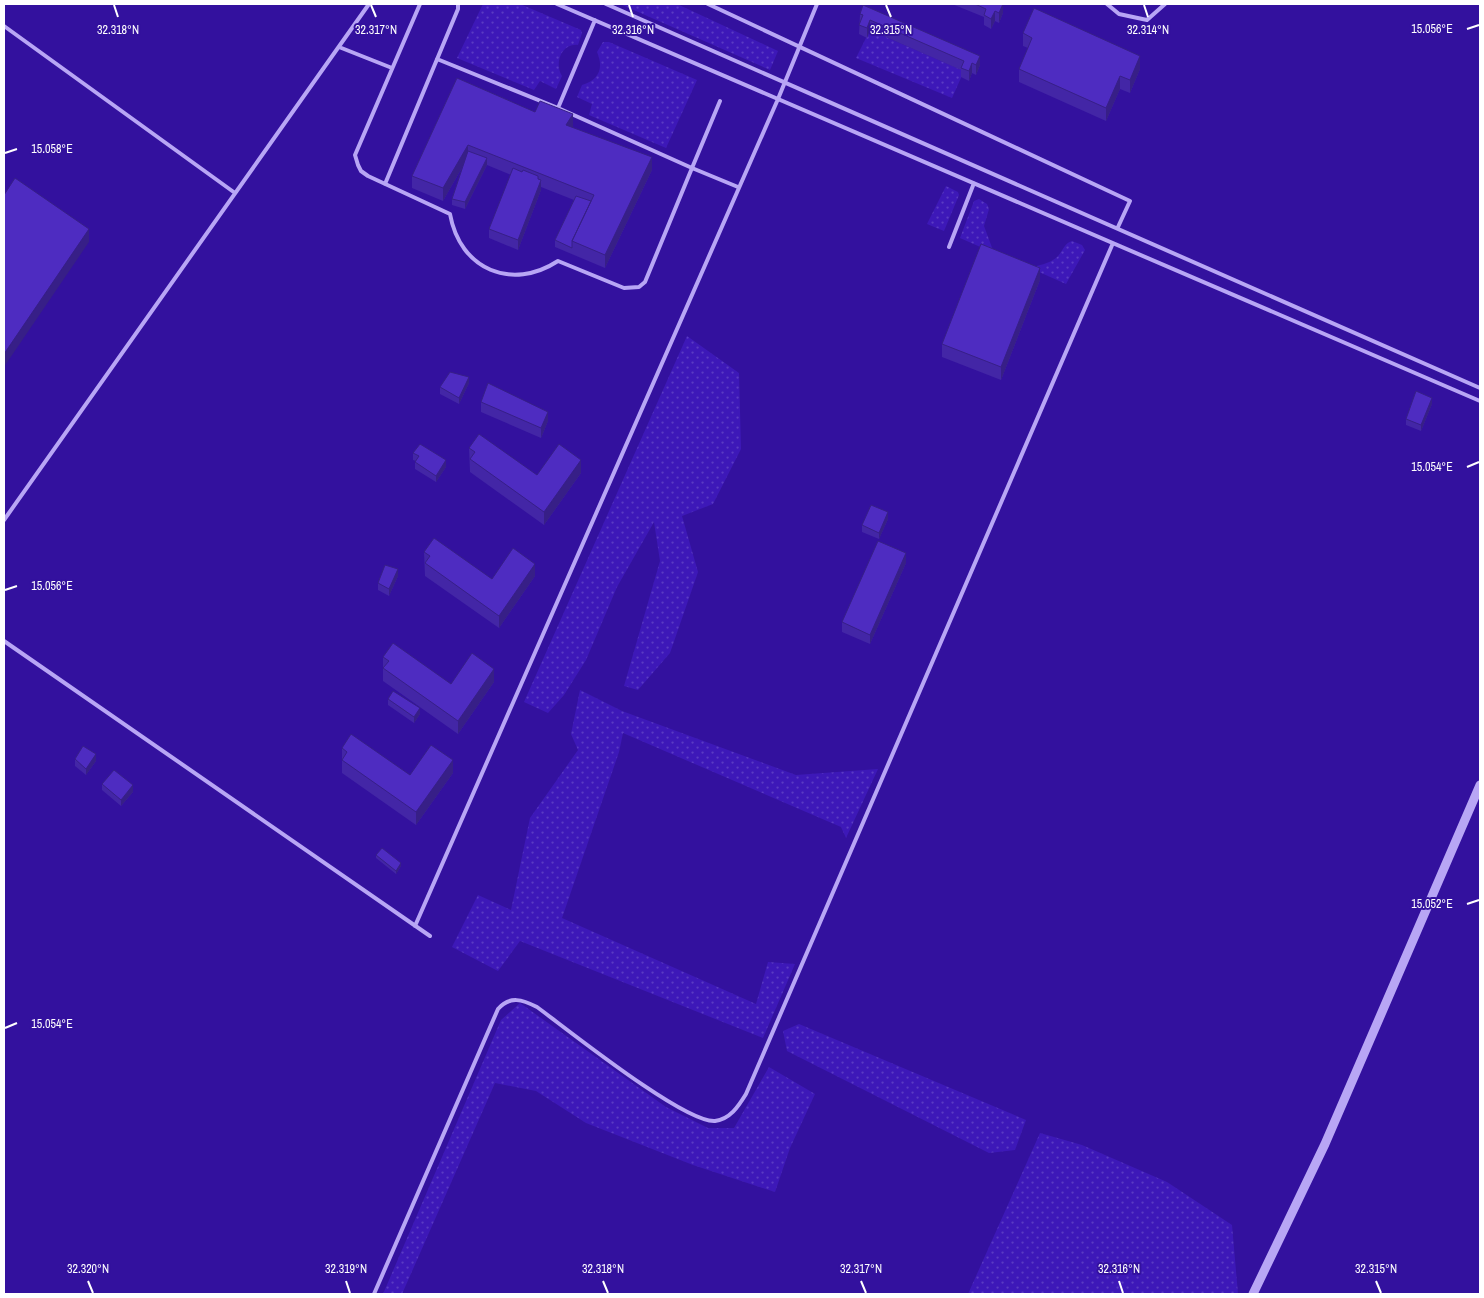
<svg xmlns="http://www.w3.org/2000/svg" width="1484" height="1298" font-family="'Archivo Narrow',sans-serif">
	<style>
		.grass { fill: url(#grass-dots) }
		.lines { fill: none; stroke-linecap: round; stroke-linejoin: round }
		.service { stroke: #b8a6f5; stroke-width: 4 }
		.tertiary { stroke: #b8a6f5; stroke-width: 9 }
		.wall { fill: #4326a6 }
		.shaded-wall { fill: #371f87 }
		.building { fill: #4e2cc1; stroke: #371f87 }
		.ticks { fill: none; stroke: #fff; stroke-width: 2 }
		.ticks-label { font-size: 12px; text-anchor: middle; fill: #fff; stroke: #33119e; stroke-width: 4; stroke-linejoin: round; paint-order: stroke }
	</style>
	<defs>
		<pattern id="grass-dots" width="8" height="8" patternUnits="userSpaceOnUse" patternTransform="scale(1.25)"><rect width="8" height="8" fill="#3d18b8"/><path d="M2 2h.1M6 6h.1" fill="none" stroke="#5a3bc3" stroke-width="1.8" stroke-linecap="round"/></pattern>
	</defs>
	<rect width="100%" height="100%" fill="#33119e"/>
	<path class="grass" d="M483,4H520L581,30L582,33L578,45C561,43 554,64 562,76L556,89L540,81L534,90L457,58Z
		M620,4H677L778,51L770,70Z
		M870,30L964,71L952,98L856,58Z
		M603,42H609L697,80L666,148L589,115L592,104L577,97L582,85C599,80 604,68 597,52Z
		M946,186L958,192L959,195L944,231L927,224Z
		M979,199L987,204L989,209L984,226L994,253L960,238L974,201Z
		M1072,241L1082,245L1085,250L1066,284L1030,268C1039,265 1048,264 1056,258C1062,253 1064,243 1072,241Z
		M687,336L739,373L741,449L713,504L682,516L698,572L670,653L638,690L624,686L660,561L654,522L617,587L586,660L564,695L548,713L524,702Z
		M580,690L622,711L796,775L878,769L846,838L841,827L623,733L619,752L562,918L756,1004L768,962L795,964L763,1038L520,941L498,971L452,947L478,895L511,910L530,818L578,750L571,734Z
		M520,1003L666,1107L708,1128H734L769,1067L815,1094L790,1148L775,1192L693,1165L586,1123L536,1091L495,1083L402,1294H383L501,1020Z
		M799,1024L1026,1120L1015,1150L989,1153L787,1051L783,1031Z
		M1040,1133L1082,1145L1167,1182L1232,1225L1238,1294H968Z"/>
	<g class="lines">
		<path class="service" d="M420,4L355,155L358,165L361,171L368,176L450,214C460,270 512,291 558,261L624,288L639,287L645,282L692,168L558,108L437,59
			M557,4L1480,401
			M606,4L1480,388
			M708,4L1130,201L1118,227
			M1107,4L1119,14L1147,20L1165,4
			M4,26L235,193
			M339,47L392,68
			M720,101L692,168L738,187
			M558,108L595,20
			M385,184L458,9V4
			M949,247L974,183
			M4,520L369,4
			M4,641L430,936
			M415,926L778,99L817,4
			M374,1294L498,1009C510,995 523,1000 537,1007C567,1029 684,1123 715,1121C730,1119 738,1107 746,1094L1113,243"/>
		<path class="tertiary" d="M1253,1294L1325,1144L1480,785"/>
	</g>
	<path class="wall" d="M952,4H1003V13L999,23L995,21L991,29L984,25V17Z
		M860,14L980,65L976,75L972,73L969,81L961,77V70L870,30L867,38L859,34Z
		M1023,33L1140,69L1130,93L1120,89L1106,121L1019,82V69L1028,48L1023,46Z
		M457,78L535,112L573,127H572L652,170L605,268L555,247V240L574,200L541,187V190L518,250L489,238V229L511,175L487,165L465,209L452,205V199L463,166L443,201L412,188V176Z
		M1040,280L1001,380L942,357V344Z
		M469,383L459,404L440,394V387Z
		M481,402L548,421L541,438L481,412Z
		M1432,404L1421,431L1406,425V419Z
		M469,448L537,475L581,473L544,525L470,472Z
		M413,453L446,467L436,482L415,469V462L416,461L413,460Z
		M888,519L879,539L862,532V525Z
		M424,552L492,579L535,576L499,628L425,576Z
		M906,563L870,644L842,632V622Z
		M398,576L389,596L378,590V583Z
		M383,657L451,684L494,682L458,734L383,681Z
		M388,699L420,714L414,723L388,705Z
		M342,748L410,775L453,773L416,825L342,773Z
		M75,759L96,761L86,775L75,766Z
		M102,784L133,792L121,806L102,790Z
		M376,855L401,866L396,874L376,858Z"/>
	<path class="shaded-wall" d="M1003,4V13L999,23V13Z
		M995,11V21L991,29V19Z
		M870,20V30L867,38V28Z
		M980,56V65L976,75V65Z
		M1140,56V69L1130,93V80Z
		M972,63V73L969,81V71Z
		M1120,76V89L1106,121V108Z
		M573,114V127L566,138V125Z
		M468,145V157L443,201V188Z
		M652,157V170L605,268V255Z
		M487,158V165L465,209V202Z
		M541,180V190L518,250V240Z
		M89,229V242L4,367V354Z
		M1040,268V280L1001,380V367Z
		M469,377V383L459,404V398Z
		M1432,398V404L1421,431V425Z
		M548,412V421L541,438V428Z
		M446,460V467L436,482V476Z
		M581,460V473L544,525V512Z
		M888,512V519L879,539V533Z
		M906,553V563L870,644V635Z
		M535,564V576L499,628V616Z
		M398,569V576L389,596V589Z
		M494,669V682L458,734V721Z
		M420,708V714L414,723V717Z
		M96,754V761L86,775V769Z
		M453,760V773L416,825V812Z
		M133,785V792L121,806V800Z
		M401,863V866L396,874V871Z"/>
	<path class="building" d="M975,4H1003L999,13L995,11L991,19L984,15L986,9Z
		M863,5L980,56L976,65L972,63L969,71L961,68L964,61L870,20L867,28L859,25L863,15L860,14Z
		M1034,8L1140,56L1130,80L1120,76L1106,108L1019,69L1032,38L1023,33Z
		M457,78L535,112L540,101L573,114L566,125L652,157L605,255L572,241L594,195L468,145L443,188L412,176Z
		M468,151L487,158L465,202L452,199Z
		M513,168L522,172L523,170L538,176V179L541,180L518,240L489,229Z
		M15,178L89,229L4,354V195Z
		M576,196L591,201L572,241V248L555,240Z
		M981,244L1040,268L1001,367L942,344Z
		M450,372L469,377L459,398L440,387Z
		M488,383L548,412L541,428L481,402Z
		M1416,391L1432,398L1421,425L1406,419Z
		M479,434L537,475L559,444L581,460L544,512L470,459L475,452L469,448Z
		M420,444L446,460L436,476L415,462L419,456L413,453Z
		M871,505L888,512L879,533L862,525Z
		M434,538L492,579L513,548L535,564L499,616L425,563L430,556L424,552Z
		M878,541L906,553L870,635L842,622Z
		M385,565L398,569L389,589L378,583Z
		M393,643L451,684L472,653L494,669L458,721L383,668L389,661L383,657Z
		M393,691L420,708L414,717L388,699Z
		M351,734L410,775L431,745L453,760L416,812L342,760L347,752L342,748Z
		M83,746L96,754L86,769L75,759Z
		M114,770L133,785L121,800L102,784Z
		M382,848L401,863L396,871L376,855Z"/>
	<path class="ticks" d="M114,5L118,17M371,5L376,17M629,5L633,17M886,5L891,17M1144,5L1148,17M1467,29L1479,25M5,153L17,149M1467,467L1479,462M5,590L17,586M1467,904L1479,900M5,1028L17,1023M88,1281L93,1293M346,1281L350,1293M603,1281L608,1293M861,1281L866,1293M1119,1281L1123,1293M1376,1281L1381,1293"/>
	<g class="ticks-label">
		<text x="1432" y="33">15.056°E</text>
		<text x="118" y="34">32.318°N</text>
		<text x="376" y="34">32.317°N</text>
		<text x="633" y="34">32.316°N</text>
		<text x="891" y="34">32.315°N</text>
		<text x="1148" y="34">32.314°N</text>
		<text x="52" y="153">15.058°E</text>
		<text x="1432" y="471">15.054°E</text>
		<text x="52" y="590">15.056°E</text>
		<text x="1432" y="908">15.052°E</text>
		<text x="52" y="1028">15.054°E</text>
		<text x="88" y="1273">32.320°N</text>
		<text x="346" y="1273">32.319°N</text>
		<text x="603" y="1273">32.318°N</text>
		<text x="861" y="1273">32.317°N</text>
		<text x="1119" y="1273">32.316°N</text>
		<text x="1376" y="1273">32.315°N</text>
	</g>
	<rect width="1484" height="1298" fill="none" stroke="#ffffff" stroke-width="10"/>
</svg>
